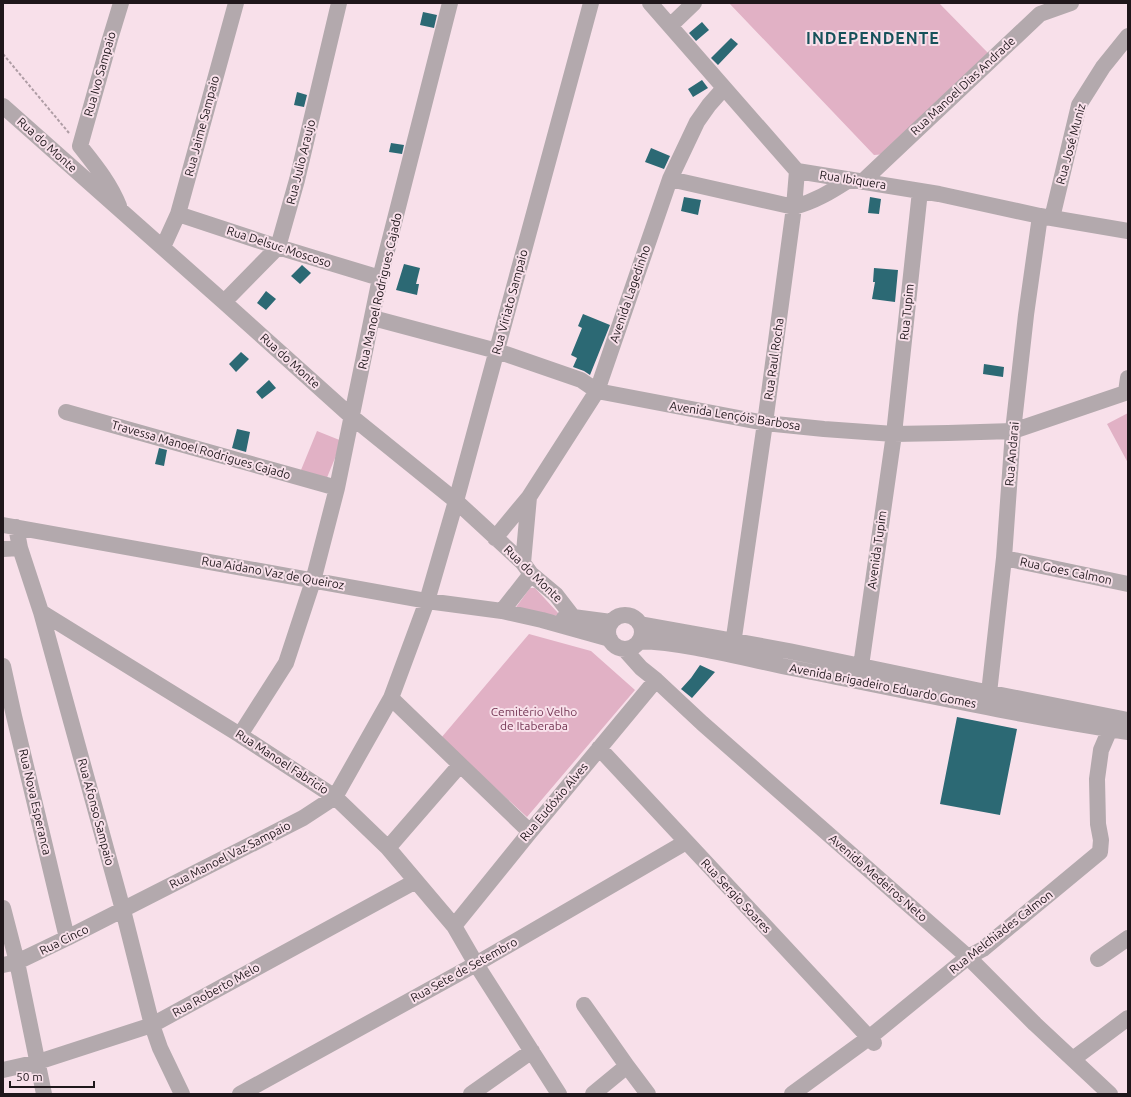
<svg xmlns="http://www.w3.org/2000/svg" width="1131" height="1097" font-family="Ubuntu,sans-serif">
	<style>
		.green { fill: #e1b1c5 }
		.building { fill: #2c6974 }
		.lines { fill: none; stroke-linecap: round; stroke-linejoin: round }
		.path { stroke: #af9da5; stroke-width: 2; stroke-dasharray: 3 2; stroke-linecap: butt }
		.minor { stroke: #b3a9ad; stroke-width: 16 }
		.labels { text-anchor: middle; stroke-width: 4; stroke-linejoin: round; paint-order: stroke }
		.street-label { font-size: 12px; fill: #1f171b; stroke: #f8e0ea }
		.park-label { font-size: 12px; fill: #753755; stroke: #f8e0ea }
		.district-label { font-size: 16px; font-weight: bold; letter-spacing: 1px; fill: #16515a; stroke: #f8e0ea }
	</style>
	<rect width="100%" height="100%" fill="#f8e0ea"/>
	<path class="green" d="M729,3H939L990,55L887,154L874,155Z
		M1128,413V463L1107,424Z
		M317,431L342,441L326,480L301,470Z
		M530,588H535L559,614L558,616L514,610Z
		M529,634L591,651L635,690L527,817L441,738Z"/>
	<path class="building" d="M423,12L437,15L434,28L420,25Z
		M702,22L709,30L696,41L689,33Z
		M731,38L738,44L718,65L711,58Z
		M702,80L708,88L693,97L688,89Z
		M297,92L307,95L304,107L294,105Z
		M391,143L404,145L402,154L389,152Z
		M651,148L670,156L664,169L645,162Z
		M684,197L701,200L698,215L681,211Z
		M870,197L881,199L879,214L868,213Z
		M404,264L420,268L416,284H419L417,295L396,290Z
		M302,265L311,273L300,284L291,276Z
		M874,268L898,270L895,302L872,299L875,282H873Z
		M266,291L276,299L266,310L257,303Z
		M583,314L610,325L590,375L584,371L573,367L577,358L571,355L582,328L578,326Z
		M241,352L249,359L236,372L229,364Z
		M984,364L1004,367L1003,377L983,374Z
		M269,380L276,388L262,399L256,392Z
		M237,429L250,432L246,452L232,448Z
		M159,448L167,450L164,466L155,464Z
		M700,665L715,672L692,698L681,689L691,678Z
		M957,717L1017,729L1000,815L940,804Z"/>
	<g class="lines">
		<path class="path" d="M3,54L69,133"/>
		<path class="minor" d="M650,3L797,171L939,194L1040,216L1128,231
			M670,26L694,3
			M3,106L224,302L352,417L456,501L523,563L531,574L556,595L573,617
			M670,179L794,207C816,201 830,192 849,180
			M862,182L1040,14L1071,3
			M119,206C110,183 95,165 80,146L110,39L121,3
			M178,214L278,247L380,278
			M1052,218L1079,105L1103,67L1128,36
			M163,247L178,214L236,3
			M224,302L278,247L297,180L339,3
			M373,318L497,351L581,380L597,391L765,423L824,429L894,434L948,433L1013,431L1128,392
			M1126,392L1128,378
			M66,412L337,488
			M3,525L427,601L502,611L542,620L610,639
			M16,527L20,548L41,612L123,910L152,1025L160,1048L182,1094
			M495,538L529,497L597,391L670,179L697,122L709,105L724,88
			M3,549L20,548
			M1004,558L1128,584
			M523,563L529,497
			M502,611L531,574
			M41,612L240,735L335,797L388,848L454,926L476,964L559,1094
			M608 632a17 17 0 1 1 34 0a17 17 0 1 1-34 0Z
			M564,618L573,617L611,622
			M640,624L789,651L976,690L1128,720
			M639,641C692,643 745,659 797,669C907,691 1017,715 1128,732
			M624,649L641,668L656,680L702,723L968,957L1035,1024L1110,1094
			M732,651L765,423L794,207L797,171
			M3,666L14,716L67,938
			M861,666L894,434L920,191
			M989,693L1004,558L1013,431L1026,315L1040,216
			M391,698L530,832
			M240,735L286,663L313,581L337,488L380,278L450,3
			M599,748L874,1043
			M388,848L460,765
			M3,908L17,962L44,1094
			M454,926L530,832L656,680
			M1098,959L1128,938
			M3,965L17,962L67,938L303,818L335,797L391,698L427,601L456,501L591,3
			M584,1005L627,1066L593,1094
			M1073,1059L1128,1018
			M627,1066L648,1094
			M3,1070L38,1062L152,1025L416,881
			M240,1094L476,964L686,842
			M471,1094L532,1051
			M792,1094L870,1037L968,957L983,949L1100,852L1101,840L1098,824L1097,779L1101,750L1110,729L1113,717"/>
	</g>
	<g class="labels">
		<g class="street-label">
			<text transform="translate(100 74) rotate(-74)" y="4">Rua Ivo Sampaio</text>
			<text transform="translate(963 86) rotate(-43)" y="4">Rua Manoel Dias Andrade</text>
			<text transform="translate(202 126) rotate(-75)" y="4">Rua Jaime Sampaio</text>
			<text transform="translate(1071 144) rotate(-75)" y="4">Rua José Muniz</text>
			<text transform="translate(47 145) rotate(42)" y="4">Rua do Monte</text>
			<text transform="translate(301 162) rotate(-76)" y="4">Rua Julio Araujo</text>
			<text transform="translate(853 180) rotate(9)" y="4">Rua Ibiquera</text>
			<text transform="translate(279 247) rotate(18)" y="4">Rua Delsuc Moscoso</text>
			<text transform="translate(380 291) rotate(-77)" y="4">Rua Manoel Rodrigues Cajado</text>
			<text transform="translate(630 294) rotate(-71)" y="4">Avenida Lagedinho</text>
			<text transform="translate(510 302) rotate(-75)" y="4">Rua Viriato Sampaio</text>
			<text transform="translate(907 312) rotate(-84)" y="4">Rua Tupim</text>
			<text transform="translate(774 359) rotate(-82)" y="4">Rua Raul Rocha</text>
			<text transform="translate(290 361) rotate(42)" y="4">Rua do Monte</text>
			<text transform="translate(735 416) rotate(9)" y="4">Avenida Lençóis Barbosa</text>
			<text transform="translate(201 450) rotate(16)" y="4">Travessa Manoel Rodrigues Cajado</text>
			<text transform="translate(1012 454) rotate(-85)" y="4">Rua Andarai</text>
			<text transform="translate(877 550) rotate(-82)" y="4">Avenida Tupim</text>
			<text transform="translate(1066 571) rotate(12)" y="4">Rua Goes Calmon</text>
			<text transform="translate(273 573) rotate(10)" y="4">Rua Aidano Vaz de Queiroz</text>
			<text transform="translate(533 574) rotate(44)" y="4">Rua do Monte</text>
			<text transform="translate(883 686) rotate(11)" y="4">Avenida Brigadeiro Eduardo Gomes</text>
			<text transform="translate(282 762) rotate(33)" y="4">Rua Manoel Fabricio</text>
			<text transform="translate(35 802) rotate(77)" y="4">Rua Nova Esperanca</text>
			<text transform="translate(554 802) rotate(-50)" y="4">Rua Eudóxio Alves</text>
			<text transform="translate(96 812) rotate(75)" y="4">Rua Afonso Sampaio</text>
			<text transform="translate(230 855) rotate(-27)" y="4">Rua Manoel Vaz Sampaio</text>
			<text transform="translate(878 878) rotate(41)" y="4">Avenida Medeiros Neto</text>
			<text transform="translate(736 896) rotate(47)" y="4">Rua Sergio Soares</text>
			<text transform="translate(1001 932) rotate(-38)" y="4">Rua Melchiades Calmon</text>
			<text transform="translate(64 940) rotate(-26)" y="4">Rua Cinco</text>
			<text transform="translate(464 970) rotate(-29)" y="4">Rua Sete de Setembro</text>
			<text transform="translate(216 990) rotate(-29)" y="4">Rua Roberto Melo</text>
		</g>
		<g class="park-label">
			<text x="534" y="716">Cemitério Velho<tspan x="534" dy="14">de Itaberaba</tspan></text>
		</g>
		<g class="district-label">
			<text x="873" y="44">INDEPENDENTE</text>
		</g>
	</g>
	<rect width="1131" height="1097" fill="none" stroke="#1f171b" stroke-width="8"/>
	<path d="M10 1081v6h84v-6" fill="none" stroke="#1f171b" stroke-width="2"/>
	<text x="16" y="1081" font-size="12" fill="#1f171b" stroke="#f8e0ea" stroke-width="3" paint-order="stroke">50 m</text>
</svg>
